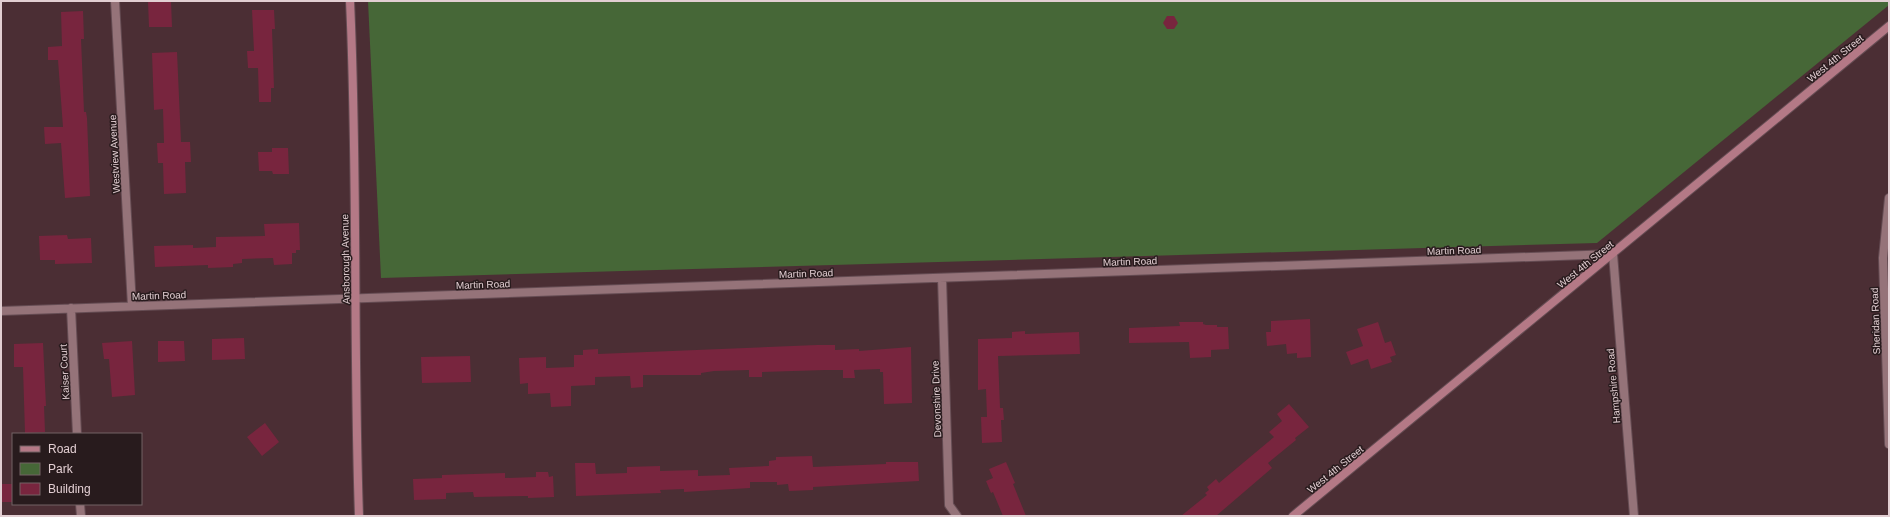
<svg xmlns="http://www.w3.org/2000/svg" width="1890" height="517" font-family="Helvetica,sans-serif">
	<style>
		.green { fill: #466737 }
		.building { fill: #78253e }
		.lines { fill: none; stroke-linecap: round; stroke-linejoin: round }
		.street-casing { stroke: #654c53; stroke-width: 10 }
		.secondary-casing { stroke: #654c53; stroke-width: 10 }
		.street { stroke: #957379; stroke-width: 8 }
		.secondary { stroke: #b47986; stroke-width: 8 }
		.labels { text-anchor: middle; stroke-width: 3; stroke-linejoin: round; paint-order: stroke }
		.street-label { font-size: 10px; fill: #e2ced2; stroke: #281b1d }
	</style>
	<rect width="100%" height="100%" fill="#4b2e34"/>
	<path class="green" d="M368,1H1889V5L1597,243L381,278Z"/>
	<path class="building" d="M148,1H171L172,27H149Z
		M252,10H274L275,29H272L274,88H271V102H259L258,68H248L247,51H254Z
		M83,11L84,39H81L84,112H86L87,118L90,196L65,198L61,143L45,144L44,127H63L58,60H48V47L62,46L61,12Z
		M1167,16H1174L1178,23L1174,29H1167L1163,23Z
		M177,52L181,142H190L191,162H185L186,193L164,194L163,163H158L157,143H164L163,109L154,110L152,53Z
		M272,148H288L289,174H273L272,171H259L258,152H272Z
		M299,223L300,250H296V253H292V264L274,265L273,258L242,259V263L233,264V267L208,268V265L155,267L154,246L193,245V248L216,247V237L265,236L264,224Z
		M67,235L68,239L91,238L92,263L55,264V260H40L39,236Z
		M1310,319L1311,357L1297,358V353L1287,354L1286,344L1267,346L1266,332H1271V321Z
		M1179,322H1203V324L1206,325H1217V327H1228L1229,349L1211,350V357L1190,358L1189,342L1129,343V328L1180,326Z
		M1378,322L1385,343L1391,341L1396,355L1390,357L1392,362L1371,369L1368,359L1351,365L1346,352L1363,346L1357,329Z
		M1025,331V334L1079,332L1080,354L998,356L1000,408H1003L1004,420H1001L1002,442L982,443L981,417H987L986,389L978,390V339L1012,338V332Z
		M244,338L245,359L212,360V339Z
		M132,341L135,395L112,397L109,359H104L102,343Z
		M158,341H184L185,361L158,362Z
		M43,343L46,406H44L45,432L25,433L23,367H14V344Z
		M817,345H835V350L859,349V351L911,347L912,403L884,404L883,372H880V369L854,370L855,378H843V370H825L762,372V377H749V370L714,371L701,373V375H643V387L631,388L630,376L595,377V385L571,386V406L551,407L550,393L528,394V383L520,384L519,358L546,357V368L574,367V355H583V350L598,349V354Z
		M470,356L471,382L422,383L421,357Z
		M1289,404L1309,427L1295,438L1296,440L1268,463L1272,468L1216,516H1181L1207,495L1205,493L1209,490L1207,487L1216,479L1219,483L1274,437L1269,432L1282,421L1277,414Z
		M265,423L279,442L262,456L247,437Z
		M812,456L813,467L886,464V462H918L919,481L813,487V490L789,491L788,484L777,485V482H750V488L684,492V489L660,490L661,493L576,496L575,463H595L596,474L627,473V467L660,466V471L698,470V476L730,475L729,468L769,466V461L776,460V457Z
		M1006,462L1015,483L1013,484L1026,516H1003L993,492L991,493L986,481L993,478L989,469Z
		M536,472H548L549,477L553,476L554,497L528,498V496L474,497L473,492L446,493V499L414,500L413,479L442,478V475L505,473V478L536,477Z
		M1,484H13V502H1Z"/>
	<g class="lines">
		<defs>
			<path id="street" d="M115,1L132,306
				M1889,198L1883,258L1889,444
				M942,278L949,505L957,516
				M71,308L77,434
				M1,311L1613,254L1634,516
				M80,504L81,516"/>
			<path id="secondary" d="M350,1C358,173 353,344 359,516
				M1293,516L1889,26"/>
		</defs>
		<use href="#street" class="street-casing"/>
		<use href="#secondary" class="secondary-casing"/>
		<use href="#street" class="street"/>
		<use href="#secondary" class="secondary"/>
	</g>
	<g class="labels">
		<g class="street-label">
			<text transform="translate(1835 58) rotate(-39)" y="4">West 4th Street</text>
			<text transform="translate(114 154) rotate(-93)" y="4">Westview Avenue</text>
			<text transform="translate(1454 250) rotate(-2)" y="4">Martin Road</text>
			<text transform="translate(345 259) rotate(-91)" y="4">Ansborough Avenue</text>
			<text transform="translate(1130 261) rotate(-2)" y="4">Martin Road</text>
			<text transform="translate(1585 264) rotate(-39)" y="4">West 4th Street</text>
			<text transform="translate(806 273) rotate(-2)" y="4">Martin Road</text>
			<text transform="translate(483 284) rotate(-2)" y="4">Martin Road</text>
			<text transform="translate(159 295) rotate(-2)" y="4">Martin Road</text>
			<text transform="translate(1875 321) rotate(-92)" y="4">Sheridan Road</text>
			<text transform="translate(64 372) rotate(-93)" y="4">Kaiser Court</text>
			<text transform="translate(1613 386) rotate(-95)" y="4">Hampshire Road</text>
			<text transform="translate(936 399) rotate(-92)" y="4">Devonshire Drive</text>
			<text transform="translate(1335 469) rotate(-39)" y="4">West 4th Street</text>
		</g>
	</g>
	<rect width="1890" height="517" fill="none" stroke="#e2ced2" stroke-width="4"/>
	<rect x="12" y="433" width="130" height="72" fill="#281b1d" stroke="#726365"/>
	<rect x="20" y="446" width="20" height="6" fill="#b47986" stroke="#726365"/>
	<text x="48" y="453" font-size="12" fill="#e2ced2">Road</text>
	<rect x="20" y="463" width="20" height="12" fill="#466737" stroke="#726365"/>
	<text x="48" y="473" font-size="12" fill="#e2ced2">Park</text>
	<rect x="20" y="483" width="20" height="12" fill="#78253e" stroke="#726365"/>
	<text x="48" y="493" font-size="12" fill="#e2ced2">Building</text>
</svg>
